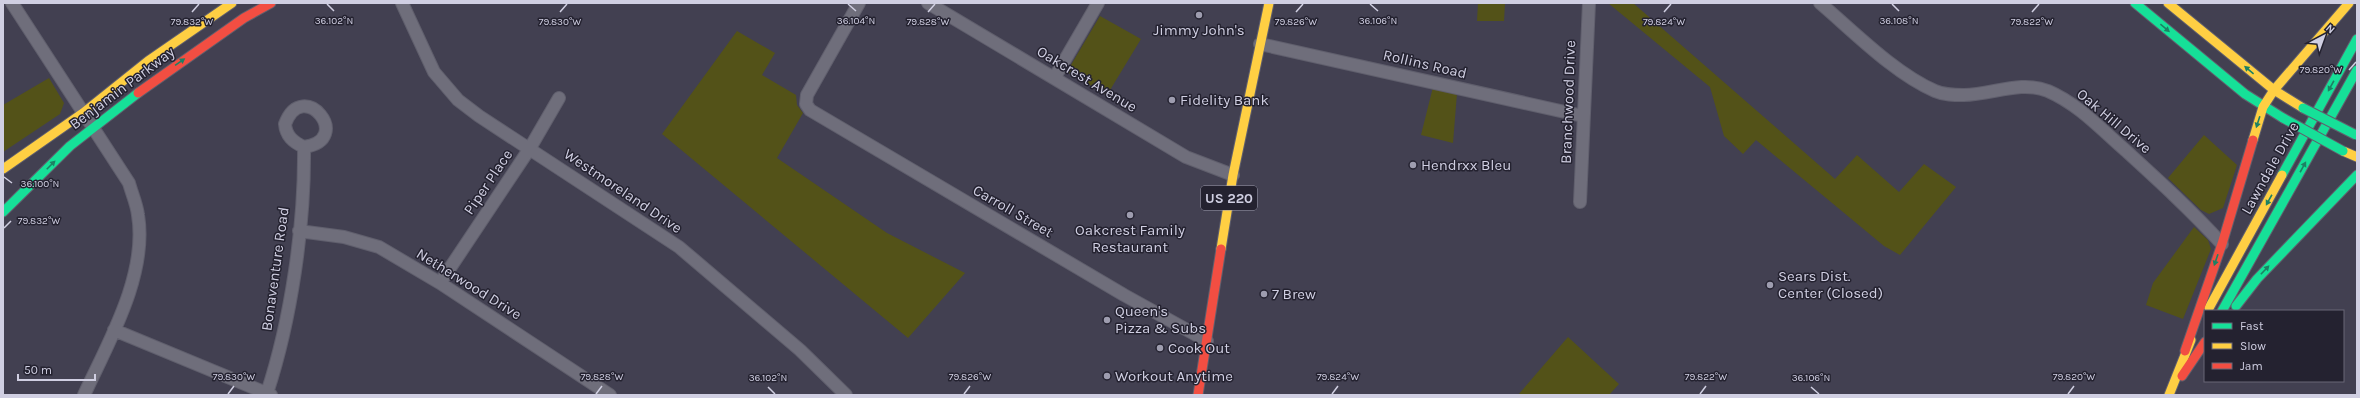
<svg xmlns="http://www.w3.org/2000/svg" width="2360" height="398" font-family="Karla,sans-serif">
	<style>
		.green { fill: #535218 }
		.lines { fill: none; stroke-linecap: round; stroke-linejoin: round }
		.street-casing { stroke: #605f6d; stroke-width: 14 }
		.fast-casing { stroke: #605f6d; stroke-width: 11 }
		.slow-casing { stroke: #605f6d; stroke-width: 11 }
		.jam-casing { stroke: #605f6d; stroke-width: 11 }
		.street { stroke: #6f6e7b; stroke-width: 12 }
		.fast { stroke: #16e098; stroke-width: 9 }
		.slow { stroke: #ffcf43; stroke-width: 9 }
		.jam { stroke: #f24e42; stroke-width: 9 }
		.fast-bridge-casing { stroke: #605f6d; stroke-width: 11; stroke-linecap: butt }
		.fast-bridge { stroke: #16e098; stroke-width: 9 }
		.oneway { fill: #1d8164 }
		.ticks { fill: none; stroke: #d0cfe2; stroke-width: 1.5 }
		.poi-dot { fill: #9e9daf; stroke: #242230; stroke-width: 1.5 }
		.labels { text-anchor: middle; stroke-width: 3; stroke-linejoin: round; paint-order: stroke }
		.shield { fill: #242230; stroke: #9c9bad; stroke-width: 1 }
		.shield-label { font-size: 14px; font-weight: bold; fill: #d0cfe2 }
		.poi-label { font-size: 15px; fill: #d0cfe2; stroke: #242230; text-anchor: start }
		.street-label { font-size: 15px; fill: #d0cfe2; stroke: #242230 }
		.ticks-label { font-size: 10px; text-anchor: middle; fill: #d0cfe2; stroke: #242230; stroke-width: 3; stroke-linejoin: round; paint-order: stroke }
	</style>
	<rect width="100%" height="100%" fill="#424051"/>
	<path class="green" d="M1478,3H1505L1504,21H1477Z
		M1608,3H1633L1835,179L1857,155L1899,192L1924,164L1956,187L1900,255L1884,246L1756,140L1743,154L1724,136L1710,87Z
		M1100,16L1141,39L1107,95L1069,73L1068,70Z
		M737,31L775,53L762,75L796,95L797,105L803,113L777,158L887,233L965,273L908,338L662,134Z
		M49,78L64,103L60,114L3,152V105Z
		M1433,87L1457,93L1453,143L1421,135Z
		M2204,135L2237,165L2223,208L2209,214L2201,210L2168,178Z
		M2194,227L2208,240L2211,249L2183,319L2146,305L2153,283Z
		M1568,337L1619,384L1609,395H1518Z"/>
	<g class="lines">
		<defs>
			<path id="street" d="M12,3L129,183C132,194 137,205 138,215C148,275 108,343 84,395
				M402,3L434,72L458,100L479,116L679,247L800,350L846,395
				M859,3L807,95L806,104L810,110L1124,295L1207,341
				M928,3L1186,157L1233,175
				M1820,3C1853,31 1895,74 1935,91C1944,95 1954,95 1964,95C1992,95 2020,80 2048,91C2078,104 2100,128 2124,149C2158,180 2191,210 2222,244
				M1260,44L1583,116
				M1055,77L1098,3
				M1580,202L1589,3
				M299,231L344,237L379,247L440,283L610,395
				M440,283L530,148L559,98
				M114,330L271,395
				M267,393C291,320 305,225 304,147C355,140 303,76 285,124C286,136 293,142 304,147"/>
			<path id="fast" d="M2135,3L2245,94L2283,118
				M2282,175L2357,39
				M3,212L70,146L138,93
				M2236,306L2257,279L2357,175
				M2222,311L2357,70"/>
			<path id="slow" d="M2168,3L2274,90L2303,108
				M2253,140L2263,107L2274,90L2349,3
				M2343,151L2357,157
				M3,169L83,113L148,61L232,3
				M1221,249L1233,175L1269,3
				M2209,308L2282,175
				M2169,395L2191,340"/>
			<path id="jam" d="M138,93L244,18L271,3
				M2185,351L2222,244L2253,140
				M2182,376L2205,342
				M1198,395L1221,249"/>
		</defs>
		<use href="#street" class="street-casing"/>
		<use href="#fast" class="fast-casing"/>
		<use href="#slow" class="slow-casing"/>
		<use href="#jam" class="jam-casing"/>
		<use href="#street" class="street"/>
		<use href="#fast" class="fast"/>
		<use href="#slow" class="slow"/>
		<use href="#jam" class="jam"/>
		<defs>
			<path id="fast-bridge" d="M2303,108L2356,135
				M2283,118L2343,151"/>
		</defs>
		<use href="#fast-bridge" class="fast-bridge-casing"/>
		<use href="#fast-bridge" class="fast-bridge"/>
	</g>
	<defs><path id="oneway-solid" d="M-6-.8H1V-3.2L6.5 0L1 3.2V.8H-6Z"/></defs>
	<g class="oneway">
		<use href="#oneway-solid" transform="translate(2165 28) rotate(40)"/>
		<use href="#oneway-solid" transform="translate(180 62) rotate(-35)"/>
		<use href="#oneway-solid" transform="translate(2249 70) rotate(-140)"/>
		<use href="#oneway-solid" transform="translate(2331 86) rotate(119)"/>
		<use href="#oneway-solid" transform="translate(2258 122) rotate(108)"/>
		<use href="#oneway-solid" transform="translate(51 165) rotate(-45)"/>
		<use href="#oneway-solid" transform="translate(2303 167) rotate(-61)"/>
		<use href="#oneway-solid" transform="translate(2269 200) rotate(119)"/>
		<use href="#oneway-solid" transform="translate(2216 260) rotate(109)"/>
		<use href="#oneway-solid" transform="translate(2265 270) rotate(-46)"/>
	</g>
	<path class="ticks" d="M327,4L334,11M848,4L856,11M1370,4L1378,11M1892,4L1899,11M192,12L199,4M560,12L567,4M928,12L935,4M1296,12L1303,4M1664,12L1671,4M2032,12L2039,4M2349,70L2356,62M4,177L12,183M4,228L11,221M768,387L775,394M1811,387L1819,394M228,394L234,386M596,394L602,386M964,394L970,386M1332,394L1338,386M1700,394L1706,386M2068,394L2074,386"/>
	<g class="poi-dot">
		<circle cx="1199" cy="15" r="4"/>
		<circle cx="1172" cy="100" r="4"/>
		<circle cx="1413" cy="165" r="4"/>
		<circle cx="1130" cy="215" r="4"/>
		<circle cx="1770" cy="285" r="4"/>
		<circle cx="1264" cy="294" r="4"/>
		<circle cx="1107" cy="320" r="4"/>
		<circle cx="1160" cy="348" r="4"/>
		<circle cx="1107" cy="376" r="4"/>
	</g>
	<g class="labels">
		<rect class="shield" x="1201" y="186" width="56" height="24" rx="3"/>
		<g class="shield-label">
			<text x="1229" y="203">US 220</text>
		</g>
		<g class="poi-label">
			<text x="1199" y="35" text-anchor="middle">Jimmy John's</text>
			<text x="1180" y="105">Fidelity Bank</text>
			<text x="1421" y="170">Hendrxx Bleu</text>
			<text x="1130" y="235" text-anchor="middle">Oakcrest Family<tspan x="1130" dy="17">Restaurant</tspan></text>
			<text x="1778" y="281">Sears Dist.<tspan x="1778" dy="17">Center (Closed)</tspan></text>
			<text x="1272" y="299">7 Brew</text>
			<text x="1115" y="316">Queen's<tspan x="1115" dy="17">Pizza &amp; Subs</tspan></text>
			<text x="1168" y="353">Cook Out</text>
			<text x="1115" y="381">Workout Anytime</text>
		</g>
		<g class="street-label">
			<text transform="translate(1425 64) rotate(13)" y="5">Rollins Road</text>
			<text transform="translate(1087 79) rotate(31)" y="5">Oakcrest Avenue</text>
			<text transform="translate(122 88) rotate(-37)" y="5">Benjamin Parkway</text>
			<text transform="translate(1568 102) rotate(-88)" y="5">Branchwood Drive</text>
			<text transform="translate(2114 121) rotate(40)" y="5">Oak Hill Drive</text>
			<text transform="translate(2270 168) rotate(-61)" y="5">Lawndale Drive</text>
			<text transform="translate(488 182) rotate(-56)" y="5">Piper Place</text>
			<text transform="translate(623 191) rotate(34)" y="5">Westmoreland Drive</text>
			<text transform="translate(1013 211) rotate(30)" y="5">Carroll Street</text>
			<text transform="translate(275 269) rotate(-82)" y="5">Bonaventure Road</text>
			<text transform="translate(469 284) rotate(32)" y="5">Netherwood Drive</text>
		</g>
	</g>
	<g class="ticks-label">
		<text x="334" y="24">36.102°N</text>
		<text x="856" y="24">36.104°N</text>
		<text x="1378" y="24">36.106°N</text>
		<text x="1899" y="24">36.108°N</text>
		<text x="1296" y="25">79.826°W</text>
		<text x="192" y="25">79.832°W</text>
		<text x="560" y="25">79.830°W</text>
		<text x="1664" y="25">79.824°W</text>
		<text x="2032" y="25">79.822°W</text>
		<text x="928" y="25">79.828°W</text>
		<text x="2321" y="73">79.820°W</text>
		<text x="40" y="187">36.100°N</text>
		<text x="39" y="224">79.832°W</text>
		<text x="234" y="380">79.830°W</text>
		<text x="602" y="380">79.828°W</text>
		<text x="970" y="380">79.826°W</text>
		<text x="1338" y="380">79.824°W</text>
		<text x="1706" y="380">79.822°W</text>
		<text x="2074" y="380">79.820°W</text>
		<text x="768" y="381">36.102°N</text>
		<text x="1811" y="381">36.106°N</text>
	</g>
	<rect width="2360" height="398" fill="none" stroke="#d0cfe2" stroke-width="8"/>
	<rect x="2204" y="310" width="140" height="72" fill="#242230" stroke="#696777"/>
	<rect x="2212" y="323" width="20" height="6" fill="#16e098" stroke="#696777"/>
	<text x="2240" y="330" font-size="12" fill="#d0cfe2">Fast</text>
	<rect x="2212" y="343" width="20" height="6" fill="#ffcf43" stroke="#696777"/>
	<text x="2240" y="350" font-size="12" fill="#d0cfe2">Slow</text>
	<rect x="2212" y="363" width="20" height="6" fill="#f24e42" stroke="#696777"/>
	<text x="2240" y="370" font-size="12" fill="#d0cfe2">Jam</text>
	<g transform="translate(2324 36) rotate(41)" stroke="#242230" stroke-width="3" paint-order="stroke">
	<path d="M0-3L7 15L0 10L-7 15Z" fill="#d0cfe2"/>
	<text y="-6" font-size="11" font-weight="bold" text-anchor="middle" fill="#d0cfe2">N</text>
	</g>
	<path d="M18 374v6h77v-6" fill="none" stroke="#d0cfe2" stroke-width="2"/>
	<text x="24" y="374" font-size="12" fill="#d0cfe2" stroke="#242230" stroke-width="3" paint-order="stroke">50 m</text>
</svg>
